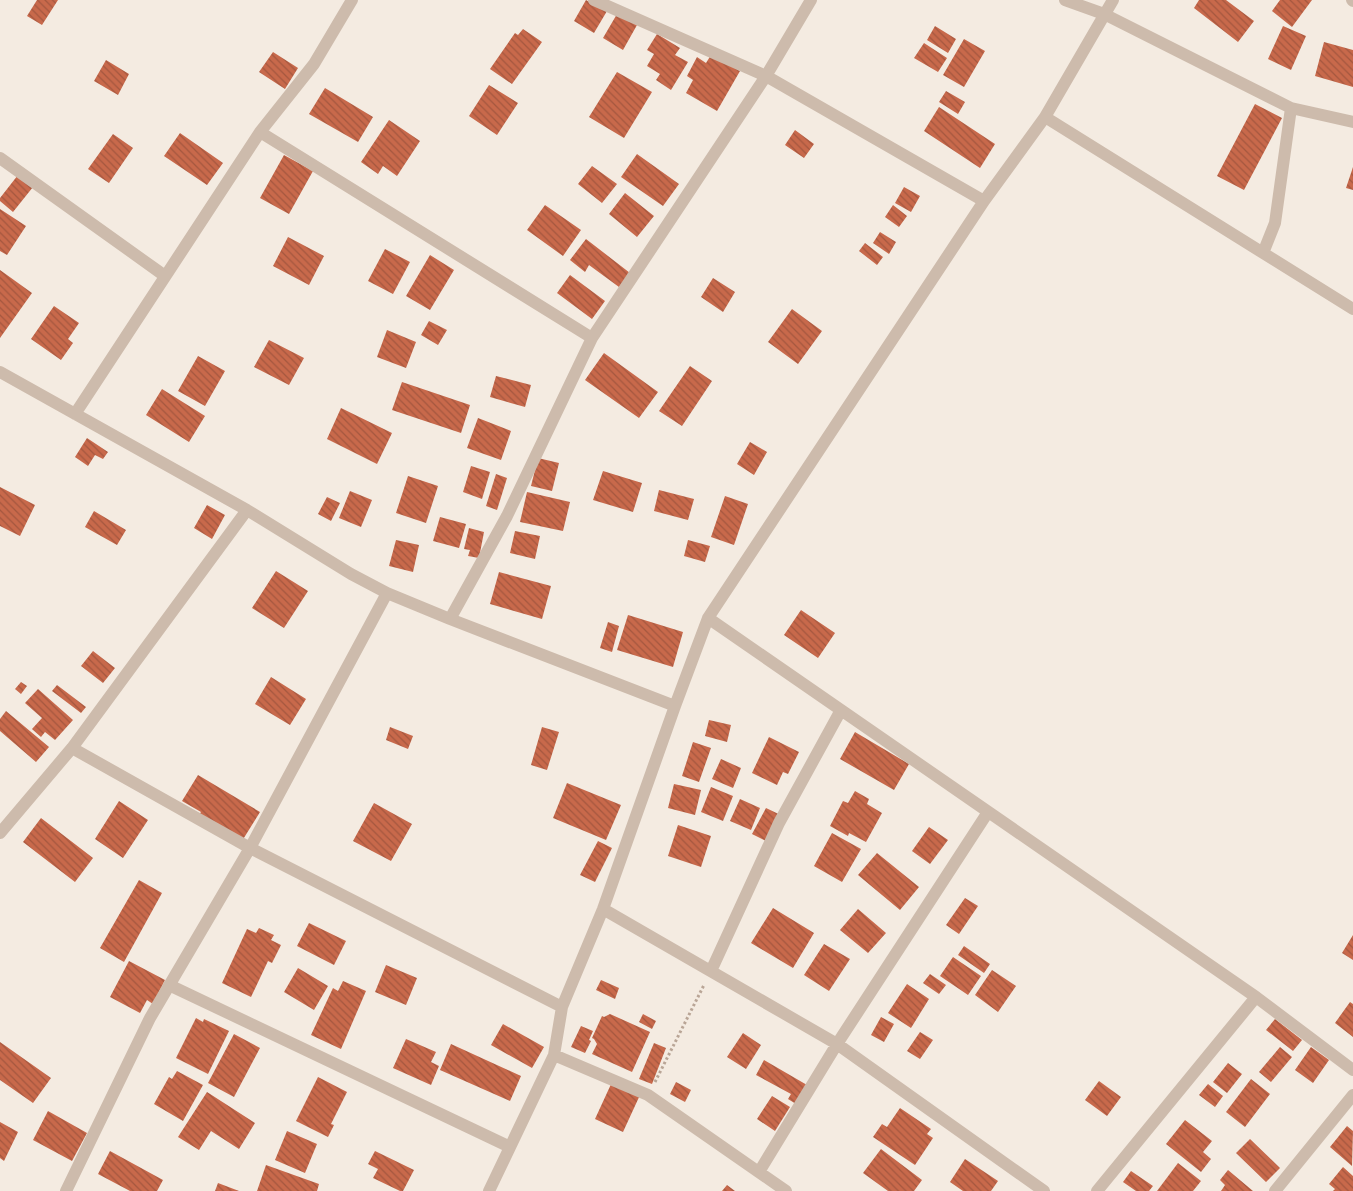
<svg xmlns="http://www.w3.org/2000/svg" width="1353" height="1191" font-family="Roboto,sans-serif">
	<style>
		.building { fill: url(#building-back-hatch) }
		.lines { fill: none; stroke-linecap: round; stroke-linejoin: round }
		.path { stroke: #b9a596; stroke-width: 3; stroke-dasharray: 2.5 2.5; stroke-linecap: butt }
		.minor { stroke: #cdbbac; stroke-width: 12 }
	</style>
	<defs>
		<pattern id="building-back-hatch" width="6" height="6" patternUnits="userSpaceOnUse" patternTransform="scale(1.25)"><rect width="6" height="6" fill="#c8694b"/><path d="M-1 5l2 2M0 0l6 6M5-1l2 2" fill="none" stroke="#a4573f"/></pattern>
	</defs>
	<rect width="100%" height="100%" fill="#f4ebe1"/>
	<path class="building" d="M37,0H58L42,25L27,16Z
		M586,0L607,11L594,33L574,21Z
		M1199,0H1226L1254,21L1238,42L1194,8Z
		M1280,0H1312L1292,27L1272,11Z
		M617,14L637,25L623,50L603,38Z
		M935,26L956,39L948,53L927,40Z
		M1283,26L1306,36L1291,70L1268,59Z
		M523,29L542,42L512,84L490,69L515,33L518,35Z
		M657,34L680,48L675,55L688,62L671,90L656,80L660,74L647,66L654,54L647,50Z
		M964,39L985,51L964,87L943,75Z
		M1324,42L1353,50V87L1315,76Z
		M924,43L947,58L938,72L914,58Z
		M273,52L298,68L285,89L259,72Z
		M711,55L740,71L717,111L686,93L693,80L687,76L697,57L706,63Z
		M106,60L129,74L118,95L94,81Z
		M617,72L652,92L624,138L589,117Z
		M489,85L518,103L497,135L469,116Z
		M325,88L373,117L358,142L309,114Z
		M946,91L965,102L958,114L939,102Z
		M1255,104L1282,118L1244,190L1217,176Z
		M939,107L995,144L980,168L924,131Z
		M389,120L420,141L397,176L383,166L378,174L361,162Z
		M795,130L814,144L804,158L785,145Z
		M180,133L223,163L207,185L164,156Z
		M113,134L133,148L109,183L88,169Z
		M637,154L679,184L663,206L621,177Z
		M284,155L313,171L289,214L260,198Z
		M592,166L617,184L602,203L578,184Z
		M1353,167V190L1346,188Z
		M18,175L33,187L13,212L0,201V198Z
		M904,187L920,196L911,212L895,203Z
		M625,193L654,216L637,237L609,214Z
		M545,205L581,230L563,256L527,230Z
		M893,205L907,216L899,227L885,217Z
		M0,209L26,226L7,255L0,251Z
		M880,232L896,242L889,254L873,243Z
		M288,237L324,256L309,285L273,266Z
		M586,239L630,273L619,287L589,265L585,272L570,260Z
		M865,243L883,257L877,265L859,251Z
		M385,249L410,262L393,294L368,281Z
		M430,255L454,270L430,310L406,296Z
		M0,270L32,293L0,338Z
		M570,275L605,301L592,319L557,293Z
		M713,278L735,292L723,312L701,297Z
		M54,306L79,323L68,339L73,343L61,360L31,339Z
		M792,309L822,331L798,364L768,342Z
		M429,321L447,330L438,345L421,335Z
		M387,330L416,342L406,368L377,357Z
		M269,340L304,358L289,385L254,367Z
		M604,353L658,392L639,418L585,380Z
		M198,356L225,371L205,406L178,391Z
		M690,366L712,381L682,426L659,411Z
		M496,376L531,385L525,407L490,397Z
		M402,382L470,405L461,433L392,410Z
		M162,389L205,416L189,442L146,415Z
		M341,408L392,433L377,464L327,439Z
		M478,418L511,431L501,460L467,448Z
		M87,438L108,452L103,459L95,455L88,466L75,457Z
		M750,442L767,452L754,475L737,464Z
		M538,458L559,463L552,491L531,486Z
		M471,466L490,472L482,499L463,492Z
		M603,471L642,483L633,512L593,500Z
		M496,474L507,478L497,510L486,506Z
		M408,476L438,486L426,523L396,513Z
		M0,487L35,505L20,536L0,526Z
		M659,490L694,499L688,520L654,511Z
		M350,491L372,500L361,527L339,518Z
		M527,492L570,502L563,531L520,522Z
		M725,496L748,504L734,545L711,537Z
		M327,497L340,503L331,521L318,514Z
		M207,505L225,515L212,539L194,528Z
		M94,511L126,530L117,545L85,527Z
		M440,517L466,524L459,548L433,541Z
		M469,528L484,532L479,558L468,556L470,550L464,549Z
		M515,531L540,536L535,559L510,553Z
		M396,540L419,545L413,572L389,566Z
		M688,540L710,546L705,562L684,556Z
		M276,571L308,591L284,628L252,608Z
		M499,572L551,586L542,619L490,604Z
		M801,610L835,633L818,658L784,635Z
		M628,615L683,632L673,667L617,650Z
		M608,622L619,626L612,652L600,648Z
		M93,651L115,668L103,683L81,666Z
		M271,677L306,699L290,725L255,704Z
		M21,682L27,686L21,694L15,689Z
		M57,685L86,707L81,713L52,691Z
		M38,689L73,720L55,740L45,732L41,737L32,729L42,718L25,703Z
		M6,711L49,747L36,762L0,731V719Z
		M709,720L731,725L727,742L705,736Z
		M390,727L413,736L408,749L386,740Z
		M542,727L559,732L547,770L531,765Z
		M855,732L909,764L894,790L840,759Z
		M769,737L799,752L788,774L783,772L777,785L752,773Z
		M693,742L711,748L699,782L682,776Z
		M721,759L741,768L733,788L712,779Z
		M198,775L260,812L242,841L199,815L201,812L182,801Z
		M567,783L621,805L606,840L553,818Z
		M674,784L701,790L695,815L668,808Z
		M711,787L733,796L723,821L701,812Z
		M855,791L869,799L867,804L882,813L866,842L849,833L848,836L830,826L843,801L848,803Z
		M740,799L760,808L751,830L730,821Z
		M119,801L148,820L123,858L95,839Z
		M374,803L412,824L391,861L353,841Z
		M766,808L787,818L774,845L752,834Z
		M41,818L93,858L75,882L23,842Z
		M678,825L711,836L701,867L668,856Z
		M929,827L948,840L930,864L912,851Z
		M832,833L861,849L842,882L814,866Z
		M598,841L612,848L595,882L580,875Z
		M877,853L919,887L900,910L858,875Z
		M139,880L162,893L124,962L100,948Z
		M965,898L978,906L959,934L946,925Z
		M773,908L814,933L793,968L751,943Z
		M858,909L886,933L868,953L840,930Z
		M309,923L346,941L334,965L297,946Z
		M259,928L274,935L271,940L281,945L272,963L268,961L251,997L222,983L247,929L256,933Z
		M1353,935V960L1342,953Z
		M824,944L850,959L829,991L804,975Z
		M964,946L990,964L984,973L958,955Z
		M953,957L981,976L968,995L940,976Z
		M129,961L165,980L153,1004L147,1000L140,1013L110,997Z
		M386,965L417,978L406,1005L375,992Z
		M298,968L328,986L314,1010L284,992Z
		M992,970L1016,986L998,1012L975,995Z
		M930,974L946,985L939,994L923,983Z
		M601,980L619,988L615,999L596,990Z
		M343,981L366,991L341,1049L311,1035L333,988L338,991Z
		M907,984L929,999L911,1028L888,1013Z
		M1350,1002L1353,1004V1037L1335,1023Z
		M610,1014L650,1032L632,1072L592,1054L597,1044L594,1039L592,1038L602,1016L604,1017Z
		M643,1014L656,1021L652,1029L639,1022Z
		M881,1017L894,1024L884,1042L871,1035Z
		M196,1018L203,1022L204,1019L229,1031L208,1074L176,1058Z
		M1275,1019L1302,1040L1293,1051L1266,1030Z
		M503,1024L544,1047L532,1068L491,1045Z
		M581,1026L593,1031L589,1040L591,1041L585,1053L571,1047Z
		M920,1032L933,1040L920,1059L907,1051Z
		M743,1033L761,1045L746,1069L727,1057Z
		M234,1034L260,1048L234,1097L208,1083Z
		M406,1039L436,1052L431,1062L439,1066L431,1085L393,1068Z
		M0,1042L51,1078L33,1103L0,1080Z
		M654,1043L666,1048L652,1084L639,1079Z
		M451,1044L521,1076L510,1101L440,1070Z
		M1280,1047L1292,1057L1271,1082L1259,1072Z
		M1311,1047L1329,1060L1313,1083L1295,1070Z
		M764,1060L807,1085L796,1104L788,1099L791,1094L756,1075Z
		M1228,1063L1242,1074L1227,1093L1213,1082Z
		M177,1071L203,1085L183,1121L154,1104L169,1077L172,1079Z
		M318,1077L347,1092L331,1124L334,1125L328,1137L296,1121Z
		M1251,1079L1270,1094L1245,1127L1226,1112Z
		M1099,1081L1121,1097L1107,1116L1085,1100Z
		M612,1082L640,1095L623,1132L595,1119Z
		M676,1082L691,1090L685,1102L670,1094Z
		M1208,1084L1223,1096L1215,1107L1199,1095Z
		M207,1092L255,1123L239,1149L211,1131L199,1150L178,1137Z
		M772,1096L790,1107L775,1131L757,1119Z
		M900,1108L931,1129L927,1134L933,1138L915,1165L873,1137L882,1124L887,1127Z
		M48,1111L87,1133L72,1161L33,1140Z
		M1185,1120L1212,1141L1203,1152L1211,1159L1201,1172L1166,1144Z
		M0,1122L18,1132L4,1161L0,1158Z
		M1347,1126L1353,1131L1352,1166L1330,1147Z
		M287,1131L317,1144L305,1173L275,1160Z
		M1250,1139L1280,1168L1266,1182L1236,1153Z
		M881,1149L922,1180L914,1191H888L863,1173Z
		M110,1151L163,1180L157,1191H130L98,1174Z
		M375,1151L414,1170L403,1191H400L373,1178L378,1169L368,1164Z
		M965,1159L998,1181L991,1191H963L950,1182Z
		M1178,1163L1201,1181L1193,1191H1157Z
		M266,1165L319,1184L317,1191H257Z
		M1343,1167L1353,1176V1191H1333L1335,1189L1329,1184Z
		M1228,1170L1253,1191H1221L1225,1185L1220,1180Z
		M1131,1171L1153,1186L1149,1191H1136L1123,1182Z
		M218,1183L239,1191H215Z
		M727,1185L735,1191H722Z"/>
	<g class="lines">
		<path class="path" d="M655,1082L704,985"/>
		<path class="minor" d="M594,0L766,76L984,201
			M1065,0L1104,14L1291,108L1353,122
			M1352,0L1353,1
			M1045,117L1353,309
			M260,132L592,338
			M0,158L165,276
			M1263,253L1275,223L1291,108
			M0,372L247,510L351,574L387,593L450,619L675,706
			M75,414L260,132L314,64L352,0
			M708,618L1256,997L1353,1070
			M450,619L507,516L592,338L766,76L811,0
			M72,748L250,848L562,1007
			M0,833L72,748L247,510
			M603,909L837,1044L1044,1191
			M711,971L779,823L841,710
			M169,985L510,1147
			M554,1055L648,1095L786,1191
			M759,1172L837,1044L988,812
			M66,1191L150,1018L250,848L387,593
			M489,1191L554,1055L562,1007L603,909L675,706L708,618L984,201L1045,117L1113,0
			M1097,1191L1256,997
			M1275,1191L1353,1095"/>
	</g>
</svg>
